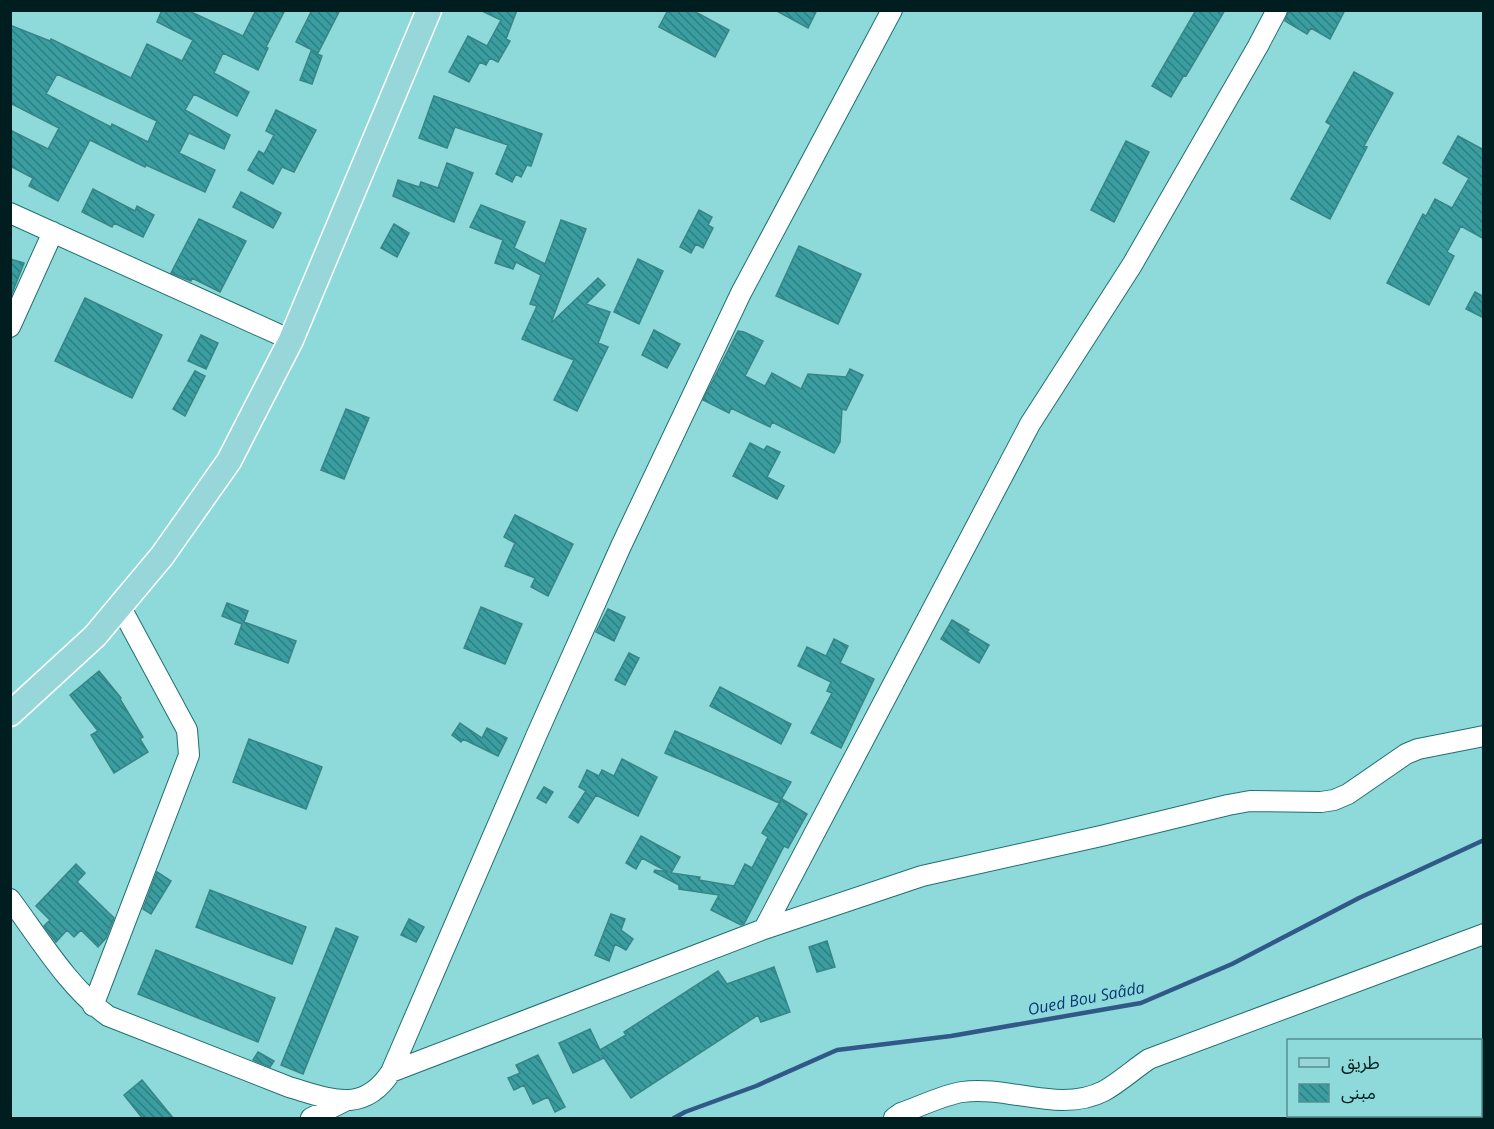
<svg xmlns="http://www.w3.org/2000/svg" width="1494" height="1129" font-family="'Open Sans','Noto Sans Arabic',sans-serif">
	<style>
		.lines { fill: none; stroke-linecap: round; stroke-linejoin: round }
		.stream { stroke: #305987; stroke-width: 4.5 }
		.building { fill: url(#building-back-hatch); stroke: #388586; stroke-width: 1.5; fill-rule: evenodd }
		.minor-casing { stroke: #207072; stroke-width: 22 }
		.major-casing { stroke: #fff; stroke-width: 27 }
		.minor { stroke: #fff; stroke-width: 20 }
		.major { stroke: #98d7d9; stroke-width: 24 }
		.labels { text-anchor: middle; stroke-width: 5; stroke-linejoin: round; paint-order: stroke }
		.water-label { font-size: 16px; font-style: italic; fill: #083773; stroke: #8edadb }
	</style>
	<defs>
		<pattern id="building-back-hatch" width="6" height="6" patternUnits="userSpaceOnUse" patternTransform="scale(1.5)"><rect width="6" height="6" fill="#3a9da0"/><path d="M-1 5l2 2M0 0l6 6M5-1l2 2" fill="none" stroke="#2e7f82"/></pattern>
	</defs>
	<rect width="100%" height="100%" fill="#8edadb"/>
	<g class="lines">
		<path class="stream" d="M674,1118L685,1112L756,1086L837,1050L951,1036L1141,1003L1232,964L1359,898L1484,840"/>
	</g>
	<path class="building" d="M162,10H187L243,36L256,10H285L266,47L268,48L258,70L223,53L214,73L249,92L237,116L194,94L185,110L230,135L224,149L189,133L179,153L215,170L205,192L146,165L145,167L90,140L58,201L29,186L33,178L10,166V130L48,149L59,128L10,103V25L50,41L51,39L131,78L147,44L182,61L193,40L157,22ZM57,74L157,121L148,142L112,124L111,127L46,94Z
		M312,10H340L318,53L296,42Z
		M480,10H517L506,39L510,41L498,62L490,58L486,65L480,62L469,82L449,72L468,36L487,46L501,20Z
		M668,10H692L729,30L715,57L659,27Z
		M775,10H817L808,28Z
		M1196,10H1225L1186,76L1184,75L1171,97L1152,86Z
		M1289,10H1345L1330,39L1311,28L1307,34L1285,21Z
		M311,51L322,56L312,84L300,80Z
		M1354,72L1393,93L1364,146L1367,147L1330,219L1291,199L1331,125L1326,122Z
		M434,96L542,134L531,166L527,165L521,177L516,174L512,182L496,174L508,145L455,127L447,148L419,138Z
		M276,110L316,130L294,172L282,167L273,184L248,170L259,151L264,154L274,135L266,131Z
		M1458,136L1484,150V239L1461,226L1447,252L1454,256L1429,305L1387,283L1423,214L1426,216L1435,199L1452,208L1469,178L1443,163Z
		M1126,141L1149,152L1114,222L1091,210Z
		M447,163L473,173L454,222L393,196L398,180L419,187L421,182L438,188Z
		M93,189L135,211L137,206L154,215L143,237L114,223L112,227L82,212Z
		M241,192L281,213L273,228L233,207Z
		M481,205L525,222L514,248L545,264L561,220L586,229L551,323L598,278L605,285L586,304L610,312L598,343L608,347L577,411L554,400L574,360L522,339L537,306L530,304L541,275L516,262L513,269L495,263L503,240L470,227Z
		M699,210L712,217L708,225L713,228L703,248L696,244L691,253L680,247Z
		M199,219L246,241L220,292L192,278L191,281L171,273Z
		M394,224L409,233L397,257L381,248Z
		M799,246L861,274L838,324L776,296Z
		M10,259L24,263L11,296H10Z
		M638,259L663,271L639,324L614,312Z
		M1475,292L1484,297V318L1466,309Z
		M85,298L162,335L132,398L55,361Z
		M654,330L680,344L667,368L642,355Z
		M738,331L744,332L763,341L745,376L765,386L772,373L801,389L808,374L846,377L850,369L863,375L846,410L842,409L840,442L834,453L772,422L770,427L731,408L729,413L703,400Z
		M201,335L218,343L206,369L188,361Z
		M195,371L205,376L185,416L173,409Z
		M346,409L369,418L344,479L321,470Z
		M750,443L764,450L767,446L780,452L767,477L784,486L777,499L733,476Z
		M515,515L573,544L548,596L531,587L535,578L505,566L515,543L504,537Z
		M227,603L248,611L244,622L296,641L288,663L235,644L242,624L222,616Z
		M481,607L522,624L505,664L464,648Z
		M608,609L625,617L614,641L596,632Z
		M952,620L969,630L967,632L989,645L979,663L941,639Z
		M834,639L848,646L840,663L874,679L841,748L811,733L832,693L827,691L831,682L798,666L807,647L826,656Z
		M629,653L639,658L625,685L615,680Z
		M99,671L121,698L120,699L143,737L140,739L148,752L114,773L91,735L98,731L70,695Z
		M720,687L791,724L781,744L710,706Z
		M460,723L482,738L487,728L507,738L498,756L463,739L461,742L452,735Z
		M675,731L791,782L779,803L710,772L665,753Z
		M249,739L322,767L306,809L233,782Z
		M622,759L657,777L638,816L596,795L578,823L569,817L586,791L579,787L587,770L599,776L602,770L614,776Z
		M544,787L553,792L546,803L537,798Z
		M782,799L807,814L788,848L784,846L744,924L741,925L711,910L719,895L679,889V885L654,872L655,870L668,872L642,858L636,869L626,863L641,836L680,857L671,873L700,877L699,880L734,886L745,864L752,868L768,837L762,833Z
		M76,864L85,873L77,882L114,918L106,938L98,947L81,930L74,937L67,930L56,942L44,926L50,920L36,906Z
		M157,872L171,881L151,914L143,909Z
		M210,890L306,927L292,964L196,927Z
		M611,914L625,919L621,930L633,939L626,950L615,944L609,961L595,955Z
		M409,919L424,927L416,942L401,935Z
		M336,928L358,937L303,1074L281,1065Z
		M827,941L835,967L817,972L809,947Z
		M156,950L275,998L258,1042L138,994Z
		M774,967L790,1012L761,1022L758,1015L631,1098L602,1055L604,1058L573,1073L559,1043L590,1029L600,1050L626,1035L624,1032L718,971L727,984Z
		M258,1052L274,1061L270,1067L253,1060Z
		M538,1055L565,1107L555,1112L548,1097L533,1104L524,1085L514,1090L508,1078L520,1073L516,1065Z
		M142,1080L174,1119H143L124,1095Z"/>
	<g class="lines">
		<defs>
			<path id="minor" d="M10,213L291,340
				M10,327L53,232
				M10,899C40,939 68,987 108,1016L289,1087C330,1099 363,1115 391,1072L537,734L621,546L741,293L892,10
				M764,929L1030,424L1132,265L1258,46L1277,10
				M93,1006L189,755L187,730L120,606
				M391,1072L764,929L922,876L1101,836L1228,805L1250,801L1321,802L1334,800L1348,794L1406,754L1418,749L1484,736
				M311,1118L347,1100
				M894,1118L901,1113C919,1107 943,1095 962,1092C1009,1085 1059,1114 1104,1091C1120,1082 1134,1069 1149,1059L1484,934"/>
			<path id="major" d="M10,714L95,636L162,556L229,461L291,340L429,10"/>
		</defs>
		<use href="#minor" class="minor-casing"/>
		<use href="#major" class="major-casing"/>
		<use href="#minor" class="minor"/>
		<use href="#major" class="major"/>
	</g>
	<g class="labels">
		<g class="water-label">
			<text transform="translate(1086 998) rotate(-11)" y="6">Oued Bou Saâda</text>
		</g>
	</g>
	<rect width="1494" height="1129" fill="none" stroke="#001e1f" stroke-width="24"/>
	<rect x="1287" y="1039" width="195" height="78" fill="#8edadb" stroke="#558f90" stroke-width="1.5"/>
	<rect x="1299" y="1058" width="30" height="9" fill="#98d7d9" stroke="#558f90" stroke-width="1.5"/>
	<text x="1341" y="1069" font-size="18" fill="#001e1f">طريق</text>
	<rect x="1299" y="1084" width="30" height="18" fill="url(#building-back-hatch)" stroke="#558f90" stroke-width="1.5"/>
	<text x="1341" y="1099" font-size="18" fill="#001e1f">مبنى</text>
</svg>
